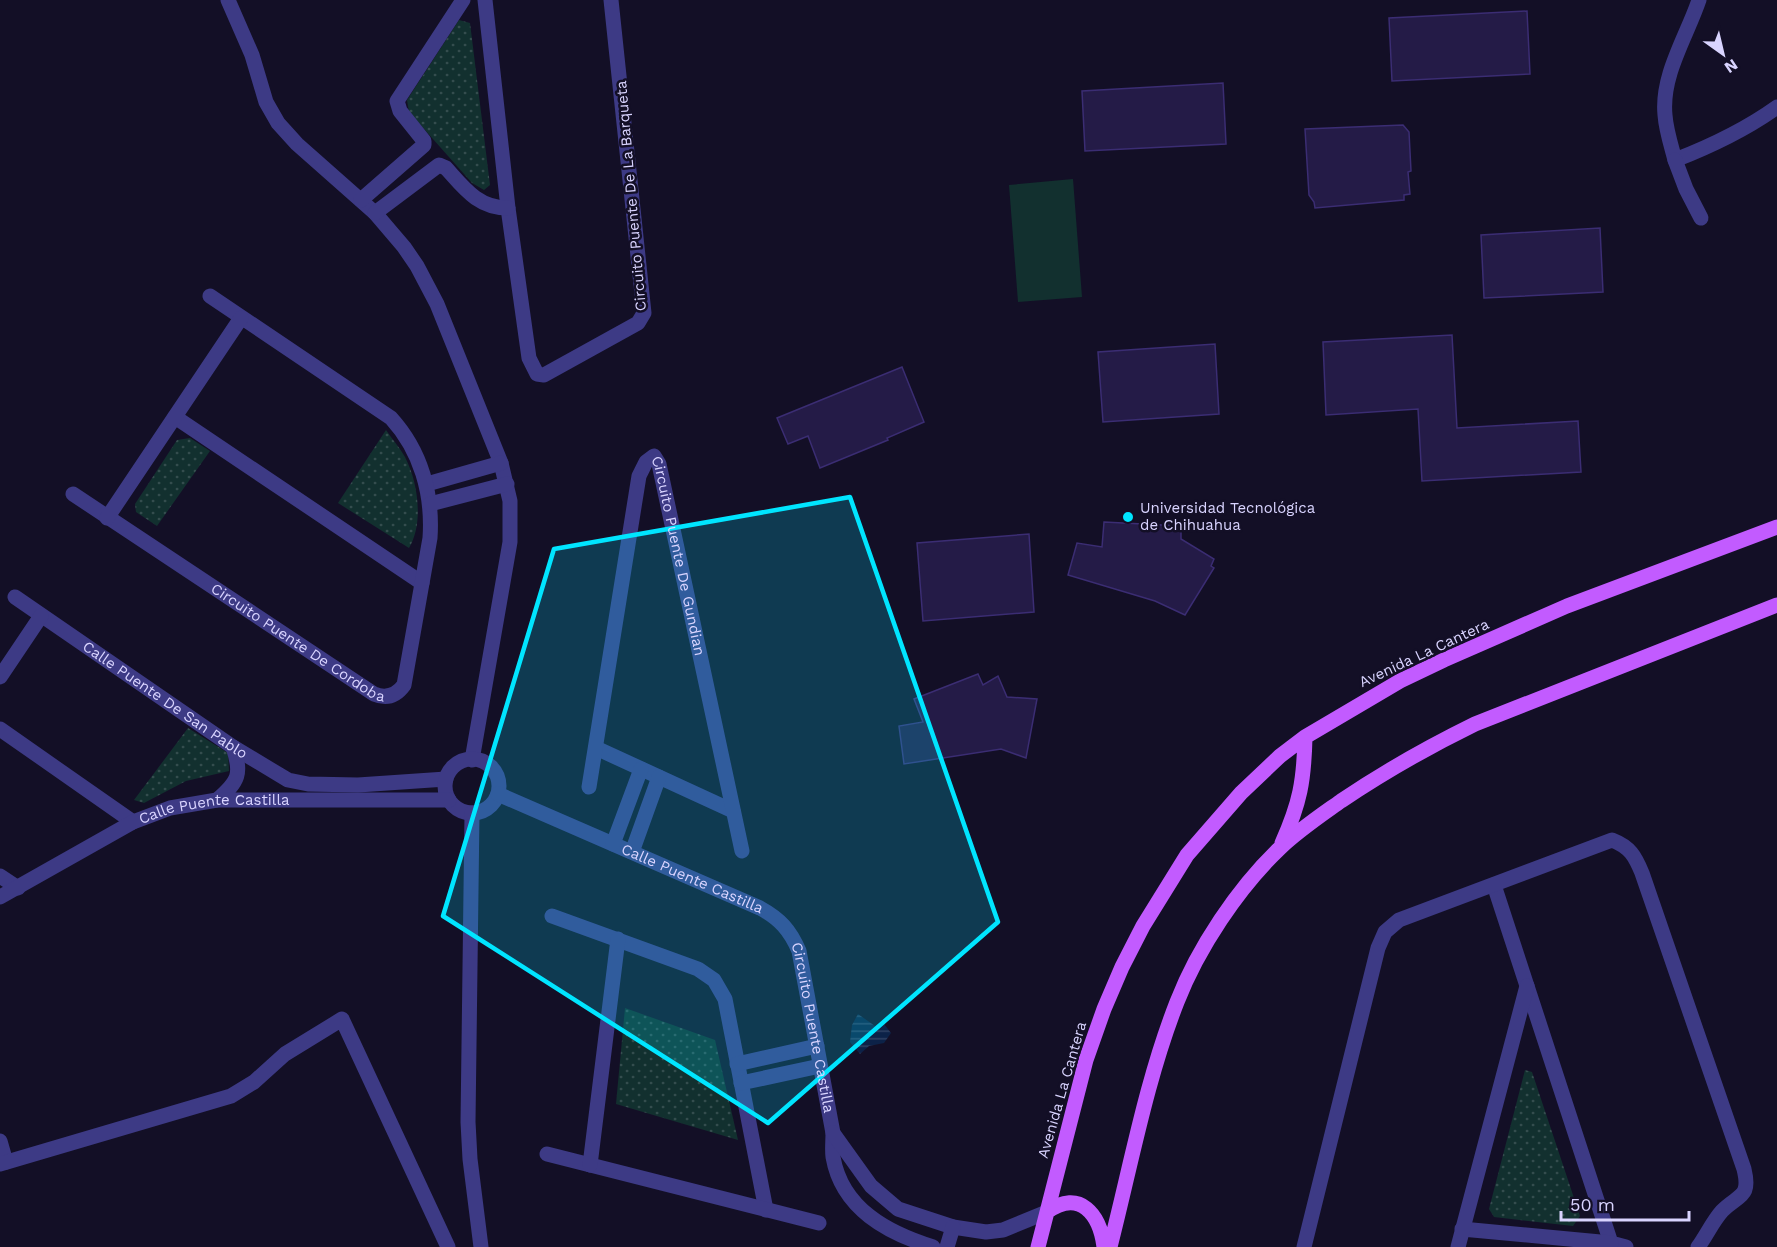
<svg xmlns="http://www.w3.org/2000/svg" width="1777" height="1247" font-family="'Work Sans',sans-serif">
	<style>
		.grass { fill: #12302f }
		.park { fill: url(#park-dots) }
		.water { fill: url(#water-rules) }
		.building { fill: #241b47; stroke: #3b2d73; stroke-width: 1.5 }
		.lines { fill: none; stroke-linecap: round; stroke-linejoin: round }
		.minor { stroke: #3d3a85; stroke-width: 15 }
		.major { stroke: #c25bff; stroke-width: 15 }
		.marked { fill: #00e5ff; fill-opacity: 0.2; stroke: #00e5ff; stroke-width: 4.5; stroke-linejoin: round }
		.poi-dot { fill: #00e5ff; stroke: #130f26; stroke-width: 2 }
		.labels { text-anchor: middle; stroke-width: 5; stroke-linejoin: round; paint-order: stroke }
		.street-label { font-size: 15px; fill: #d9d4ff; stroke: #130f26 }
		.poi-label { font-size: 15px; fill: #d9d4ff; stroke: #130f26; text-anchor: start }
	</style>
	<defs>
		<pattern id="park-dots" width="8" height="8" patternUnits="userSpaceOnUse" patternTransform="scale(1.5)"><rect width="8" height="8" fill="#12302f"/><path d="M2 2h.1M6 6h.1" fill="none" stroke="#344d4e" stroke-width="1.8" stroke-linecap="round"/></pattern>
		<pattern id="water-rules" width="6" height="5" patternUnits="userSpaceOnUse" patternTransform="scale(1.5)"><rect width="6" height="5" fill="#0c2248"/><path d="M0 2.5h6" fill="none" stroke="#2f4163"/></pattern>
	</defs>
	<rect width="100%" height="100%" fill="#130f26"/>
	<path class="grass" d="M1073,179L1082,297L1018,302L1009,185Z"/>
	<path class="park" d="M459,20L470,23L490,185L484,190L472,183L409,112L407,100Z
		M386,430C392,439 400,448 405,457C418,482 424,523 409,548L338,503Z
		M190,438L210,451L157,526L136,512L135,504L177,440Z
		M188,728L228,753L229,771L186,781L144,803L134,800Z
		M625,1008L715,1040L738,1140L616,1104Z
		M1525,1070L1532,1072L1580,1216L1573,1226L1494,1217L1489,1209Z"/>
	<path class="water" d="M858,1014L875,1026L884,1024L891,1033L884,1043L869,1046L860,1054L850,1042L852,1025Z"/>
	<path class="building" d="M1527,11L1530,74L1392,81L1389,18Z
		M1223,83L1226,144L1085,151L1082,91Z
		M1403,125L1409,132L1411,171L1408,172L1410,194L1404,195V200L1315,208L1314,202L1309,195L1305,129Z
		M1600,228L1603,292L1484,298L1481,235Z
		M1452,335L1457,428L1578,421L1581,472L1422,481L1418,409L1326,415L1323,342Z
		M1215,344L1219,414L1103,422L1098,352Z
		M902,367L924,422L887,438L888,440L820,468L808,436L788,444L777,418Z
		M1104,522L1181,526V539L1214,559L1211,566L1214,568L1185,615L1155,601L1068,575L1077,543L1102,547Z
		M1029,534L1034,612L923,621L917,543Z
		M978,674L983,685L998,676L1007,697L1037,699L1026,758L1001,749L904,764L899,726L923,722L914,699Z"/>
	<g class="lines">
		<g class="minor">
			<path d="M228,0L252,55L266,102L278,123L297,144L375,213L404,247L417,266L437,304L501,463L510,501V542L472,760"/>
			<path d="M485,0L508,208L529,358L537,374L544,375L638,323L644,313L611,0"/>
			<path d="M1699,0C1687,36 1661,75 1665,115C1666,130 1671,145 1675,160C1711,146 1745,130 1777,107"/>
			<path d="M1675,160L1686,189L1701,218"/>
			<path d="M361,200L424,145V141L400,111L397,101L463,0"/>
			<path d="M375,213L439,165L446,168C464,188 478,208 508,208"/>
			<path d="M175,417L422,583"/>
			<path d="M427,484L501,463"/>
			<path id="s1" d="M73,494L374,694C386,699 396,696 404,685L430,538C433,494 421,451 391,418L210,296"/>
			<path d="M430,504L507,484"/>
			<path d="M107,518L241,318"/>
			<path id="s2" d="M15,597L233,747L288,780L308,784L358,785L446,779"/>
			<path d="M0,677L41,616"/>
			<path d="M0,729L133,822"/>
			<path d="M596,748L733,811"/>
			<circle cx="472" cy="786" r="27"/>
			<path id="s3" d="M589,787L639,476L646,462L654,456L659,464L742,851"/>
			<path id="s4" d="M498,794L760,908C780,919 790,930 799,951L833,1133C833,1141 832,1150 833,1157C842,1209 888,1233 933,1247"/>
			<path d="M217,800C239,781 242,774 233,747"/>
			<path d="M472,813L468,1122L470,1159L481,1247"/>
			<path d="M613,844L641,769"/>
			<path d="M632,852L659,777"/>
			<path d="M0,876L18,888"/>
			<path d="M1494,885L1611,1243L1626,1247"/>
			<path id="s5" d="M0,897L133,822L170,808L217,800H449"/>
			<path d="M552,916L698,969L714,980L725,999L766,1210"/>
			<path d="M737,1064L817,1046"/>
			<path d="M741,1083L820,1066"/>
			<path d="M833,1133L871,1186L898,1209L953,1227L986,1232L1003,1230L1047,1212"/>
			<path d="M0,1141L6,1162"/>
			<path d="M547,1154L819,1223"/>
			<path d="M0,1164L231,1096L254,1082L285,1054L342,1019L448,1247"/>
			<path d="M590,1165L618,939"/>
			<path d="M1462,1229L1611,1243"/>
			<path d="M947,1247L953,1227"/>
			<path d="M1304,1247L1378,948L1385,932L1399,920L1612,840C1630,847 1635,856 1642,873L1744,1169C1751,1198 1739,1194 1722,1211C1713,1221 1706,1236 1698,1247"/>
			<path d="M1458,1247L1527,986"/>
		</g>
		<path class="major" d="M1282,843C1300,803 1304,781 1305,737
			M1047,1212C1080,1188 1100,1215 1104,1247
			M1038,1247L1086,1060L1104,1009L1122,967L1143,926L1187,855L1241,793L1280,756L1305,737L1400,681L1444,660L1567,606L1777,527
			M1110,1247C1131,1165 1146,1081 1177,1002C1198,948 1238,888 1280,848C1299,830 1320,816 1341,801C1384,772 1428,747 1475,724L1777,605"/>
	</g>
	<path class="marked" d="M850,497L998,922L768,1123L443,916L554,549Z"/>
	<circle class="poi-dot" cx="1128" cy="517" r="6"/>
	<g class="labels">
		<g class="street-label">
			<text transform="translate(631 196) rotate(-95)" y="5">Circuito Puente De La Barqueta</text>
			<text dy="5" stroke="none"><textPath href="#s3" startOffset="444">Circuito Puente De Gundian</textPath></text>
			<text dy="5" stroke="none"><textPath href="#s1" startOffset="270">Circuito Puente De Cordoba</textPath></text>
			<text transform="translate(1424 653) rotate(-25)" y="5">Avenida La Cantera</text>
			<text dy="5" stroke="none"><textPath href="#s2" startOffset="182">Calle Puente De San Pablo</textPath></text>
			<text dy="5" stroke="none"><textPath href="#s5" startOffset="236">Calle Puente Castilla</textPath></text>
			<text dy="5" stroke="none"><textPath href="#s4" startOffset="212">Calle Puente Castilla</textPath></text>
			<text dy="5" stroke="none"><textPath href="#s4" startOffset="423">Circuito Puente Castilla</textPath></text>
			<text transform="translate(1062 1090) rotate(-74)" y="5">Avenida La Cantera</text>
		</g>
		<g class="poi-label">
			<text x="1140" y="513">Universidad Tecnológica<tspan x="1140" dy="17">de Chihuahua</tspan></text>
		</g>
	</g>
	<g transform="translate(1723 54) rotate(146)" stroke="#130f26" stroke-width="4.5" paint-order="stroke">
	<path d="M0-4.5L10 22L0 15L-10 22Z" fill="#d9d4ff"/>
	<text y="-9" font-size="16" font-weight="bold" text-anchor="middle" fill="#d9d4ff">N</text>
	</g>
	<path d="M1561 1211v9h128v-9" fill="none" stroke="#d9d4ff" stroke-width="3"/>
	<text x="1570" y="1211" font-size="18" fill="#d9d4ff" stroke="#130f26" stroke-width="4.5" paint-order="stroke">50 m</text>
</svg>
